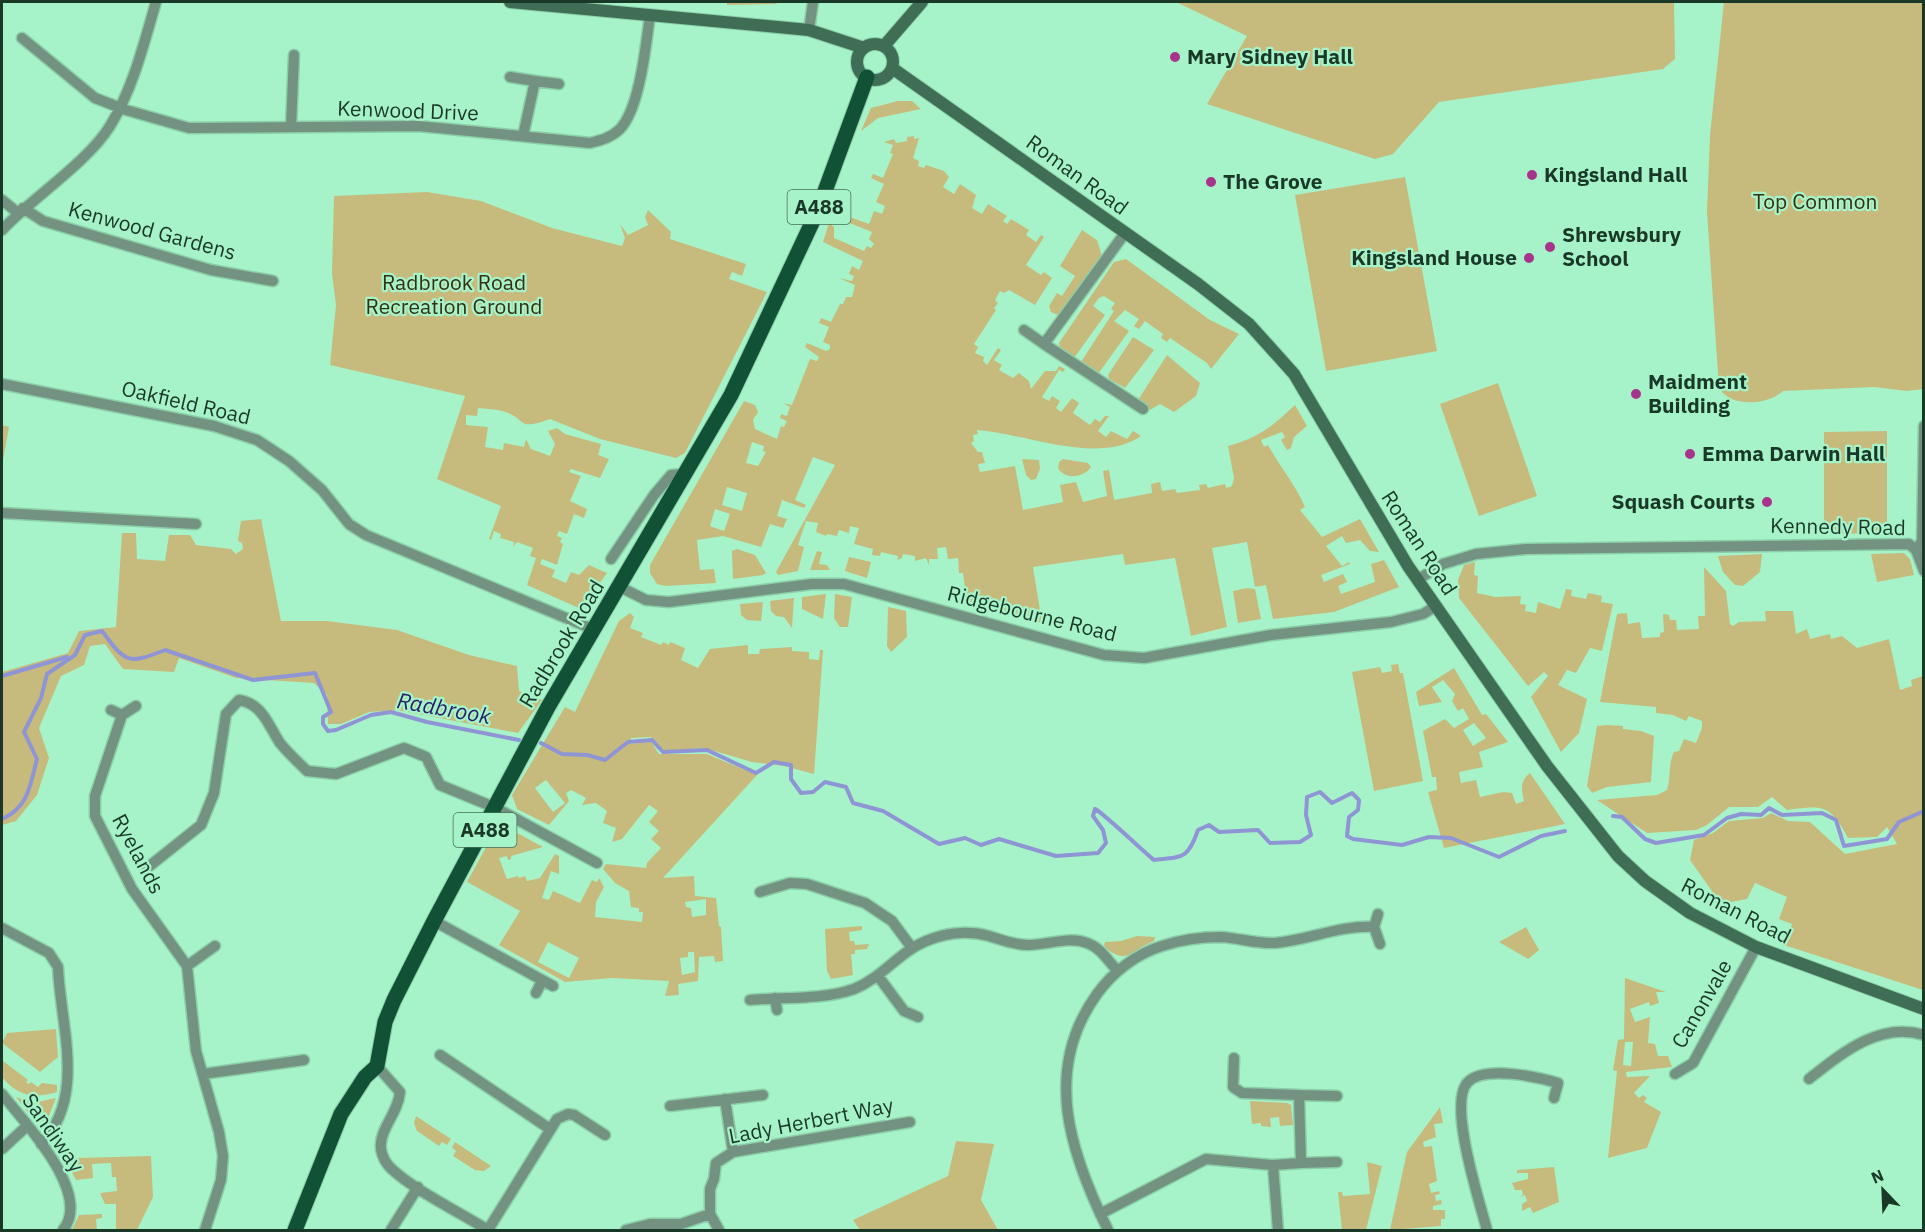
<svg xmlns="http://www.w3.org/2000/svg" width="1925" height="1232" font-family="'IBM Plex Sans',sans-serif">
	<style>
		.green { fill: #c6bb7c; fill-rule: evenodd }
		.lines { fill: none; stroke-linecap: round; stroke-linejoin: round }
		.stream { stroke: #8f95d4; stroke-width: 4 }
		.street-casing { stroke: #8bcea9; stroke-width: 13 }
		.secondary-casing { stroke: #8bcea9; stroke-width: 14 }
		.primary-casing { stroke: #8bcea9; stroke-width: 17 }
		.street { stroke: #749281; stroke-width: 10 }
		.secondary { stroke: #3f6d55; stroke-width: 12 }
		.primary { stroke: #115236; stroke-width: 15 }
		.poi-dot { fill: #a8338b; stroke: #a7f3c9; stroke-width: 2 }
		.labels { text-anchor: middle; stroke-width: 4.5; stroke-linejoin: round; paint-order: stroke }
		.shield { fill: #a7f3c9; stroke: #447058; stroke-width: 1.5 }
		.shield-label { font-size: 20px; font-weight: bold; fill: #193828 }
		.poi-label { font-size: 21px; font-weight: bold; fill: #193828; stroke: #a7f3c9; text-anchor: start }
		.street-label { font-size: 21px; fill: #193828; stroke: #a7f3c9 }
		.park-label { font-size: 21px; fill: #353010; stroke: #a7f3c9 }
		.water-label { font-size: 22px; font-style: italic; fill: #251f68; stroke: #a7f3c9 }
	</style>
	<rect width="100%" height="100%" fill="#a7f3c9"/>
	<path class="green" d="M727,2H778L776,4L727,5Z
		M1176,2H1674L1675,59L1663,69L1439,102L1393,154L1375,159L1207,104L1247,36Z
		M1724,2H1923V389L1907,391L1874,387L1783,391C1768,405 1731,408 1719,388L1707,212L1710,135Z
		M898,101H912L921,109L878,118L861,131L871,108Z
		M914,136V139L919,138L913,158L919,161L918,166L924,168L926,165L944,171L949,177L943,187L954,194L960,184L976,195L972,208L982,214L988,204L1007,216L1003,221L1007,224L1011,219L1029,230L1026,235L1036,242L1041,235L1044,237L1026,265L1041,275L1044,272L1052,278L1035,305L1009,290L1004,293L1000,291L995,300L998,303L994,308L996,310L974,344L978,347L975,353L984,357L983,361L987,365L998,348L1001,350L994,360L1002,365L999,370L1013,378L1019,373L1029,381L1031,389L1045,371H1056L1059,366L1065,369L1063,372L1059,370L1042,397L1049,401L1052,396L1060,401L1056,408L1061,412L1072,398L1079,403L1073,413L1090,425L1095,419L1100,422L1105,416H1109L1098,431L1106,437L1111,431L1127,439L1133,431L1141,436C1098,466 1025,433 977,430L978,434L973,435L974,441L971,443L978,452H982L985,463L978,464L980,472L1015,466L1023,510L1063,502L1060,485L1076,482L1083,502L1107,496L1103,471L1109,470L1114,500L1152,493L1151,484L1160,482L1162,491L1175,489L1177,493L1200,490L1199,485L1206,484L1208,488L1225,484L1226,488L1232,486L1234,478L1228,446C1259,437 1272,427 1295,405L1307,426L1294,437L1291,448L1287,450L1281,440L1285,437L1282,432L1261,440L1264,447L1268,445C1280,467 1295,484 1305,507L1300,510L1322,537L1360,519L1379,552L1370,551L1360,540L1346,543L1342,536L1326,546L1342,566L1349,562L1350,564L1321,575L1324,582L1343,574L1347,582L1338,586L1341,594L1375,582L1371,564L1384,560L1399,587L1334,612L1273,619L1266,585L1255,587L1247,542L1212,548L1227,627L1191,636L1175,558L1125,565L1123,554L1033,567L1042,623L967,603L963,573H959L958,558L948,559L946,547L937,548L938,559H929V565L926,558L915,561V556L903,554L902,558L897,560L898,556L881,552L880,556L872,555L873,549L854,544L859,528L850,526L849,533L839,530L837,536L827,534L826,536L816,532L818,523L806,521L798,545L804,547L798,571L778,575L776,572L835,465L813,457L795,500L806,505L804,508L782,500L777,516L787,519L783,528L770,524L761,547L723,536L697,540L700,570L714,569L716,583L666,586L657,584L650,573V565L744,401L755,405L758,412L753,420L755,429L777,439L781,426L784,427L787,421L780,418L781,414L787,416L790,407L783,403L792,405L810,359L817,361L819,357L805,347L807,343L826,351L830,349V345L823,342L829,327L819,323L821,318L831,322L840,304H843L846,297H852L855,285L839,278L852,281L854,276L849,274L852,266L859,270L863,261L823,242L829,223L834,227V238L864,251L867,246L871,248L874,244L869,239L872,232L832,216L840,194L851,202L847,216L869,224L874,211L882,214L885,206L876,202L884,184L871,178L873,174L883,178L893,154L890,153L893,145L884,142L894,139L896,143L907,141V137ZM752,442L764,446L763,451L766,452L758,466L746,463ZM727,487L747,493L742,511L722,505ZM715,509L730,514L724,531L710,526Z
		M1405,177L1437,351L1326,371L1295,195Z
		M427,192L481,201L552,228L622,246L625,238L620,224L628,235L648,225L645,217L648,210L671,232L670,239L746,264L742,276L732,272L729,279L767,292L685,453L676,458L600,439L550,419C514,432 529,418 502,411C495,409 486,409 478,408L477,416L466,415V425L488,427L485,447L503,450L504,443L524,447L526,439L531,449L550,456L555,444L548,431L557,428L565,434L601,444L598,455L609,459L600,478L571,469L569,472L581,476L570,501L587,509L584,518L574,514L567,534L559,531L557,536L562,538L560,542L563,544L557,565L542,559L540,564L555,570L552,577L566,583L571,572L579,575L589,565L607,573L581,609L527,585L536,558L530,556L533,548L517,542L513,547L514,542L500,538L501,534L494,531L491,540L489,539L501,506L437,479L465,396L330,365L336,305L332,274L334,196Z
		M1082,230L1097,240L1102,256L1060,316L1051,312L1049,306L1057,293L1062,296L1075,276L1060,266Z
		M1126,259L1210,320L1239,334L1211,369L1207,363L1170,338L1167,342L1161,338L1163,334L1145,321L1139,329L1134,326L1139,319L1125,310L1114,321L1129,331L1098,374L1081,362L1114,311L1111,309L1115,303L1104,296L1099,298L1093,306L1105,315L1074,358L1060,348L1059,343L1114,262Z
		M1133,337L1154,350L1125,388L1109,379L1108,375Z
		M1167,355L1200,383L1196,396L1174,412L1160,404L1150,410L1138,400Z
		M1498,383L1537,496L1479,516L1440,404Z
		M2,425L9,427L2,466Z
		M1887,431V533L1824,534V432Z
		M1022,459L1039,460L1040,469L1036,479L1031,480L1026,475Z
		M1063,459L1088,463L1091,467C1083,478 1065,480 1058,468L1059,462Z
		M261,519L281,621H327L397,630L469,655L517,666L519,691L542,700L518,733L397,710L369,712L341,724H328L327,695L314,683L236,678L179,658L174,672L123,669L105,644L90,646L84,665L61,676L39,728L49,758L37,795L16,821L2,825V672L68,653L79,631L116,627L122,533H136L137,559L165,561L169,535H190L196,545L231,549L236,554L243,549L242,543L238,541L241,521Z
		M737,549L755,555L766,573L763,575L733,579L732,551Z
		M817,551L822,552L819,564L827,565L830,570H810Z
		M1904,553L1910,559L1914,575L1877,582L1871,554Z
		M1762,554L1760,572L1743,586L1735,585L1723,572L1718,556Z
		M849,557L871,562L867,578L845,571Z
		M1475,562L1474,575L1478,576L1477,593L1495,597L1521,596L1520,604L1526,605L1525,611L1536,613L1538,602L1560,609L1566,589L1572,590L1571,596L1586,599L1588,593L1602,596L1601,602L1613,604L1602,651L1590,648L1576,673L1567,670L1558,685L1587,699L1579,733L1561,752L1531,697L1548,676L1544,672L1528,686L1459,598L1458,580L1464,565Z
		M1704,567L1726,591L1730,624L1733,626L1739,622L1766,621L1765,611H1793L1796,634L1807,629L1810,639L1830,634L1831,639L1842,636L1857,648L1889,639L1900,690L1912,686L1911,680L1923,676V990L1784,945L1792,924L1779,919L1787,897L1755,883L1747,899L1721,904L1690,860L1694,840L1713,833L1729,821L1763,818L1771,813L1788,821L1810,822L1845,854L1897,844L1887,827L1877,837L1848,838C1830,804 1823,805 1787,810L1772,797L1758,807H1729L1707,825L1696,830L1647,833L1597,800L1657,795L1667,790C1671,777 1668,764 1674,752L1679,751L1684,739L1696,743L1702,728V721L1689,716L1686,721L1673,715L1656,713V707L1600,702L1617,614L1627,613L1628,624L1640,622L1642,638L1660,637V633L1664,632L1663,614L1669,615L1670,620H1676L1677,630L1699,629L1698,616H1705Z
		M1247,588L1255,589L1261,619L1238,623L1233,591Z
		M826,594L823,619L802,609V597Z
		M835,594L852,597L848,627H840L834,618Z
		M794,598L792,628L784,617L776,616L771,611L770,601Z
		M763,602L761,621L747,620L741,615L740,604Z
		M888,607L906,611L907,637L891,652L887,646Z
		M630,613L634,617L630,628L643,633L641,637L661,645L663,642L669,645L670,642L685,648L681,660L698,668L710,649L748,645V654H759L760,649L792,647V651L809,652V659L819,660L820,650H823L814,774L784,766L752,762L704,748L664,751L651,737L631,738V744L651,741L659,754H707L757,775L663,878L694,876L695,896L716,898L719,926L721,927L723,961L715,962L714,956L699,957L698,981L678,984L679,995L665,996L669,981L612,978L565,982L499,945L520,911L467,882L495,831L510,829L543,847L511,856V859L508,860L507,856L499,858L507,879L518,876L519,878L525,876L527,881L540,878L555,854L559,856V874L551,871L542,898L549,900L553,891L580,903L592,880L597,882L599,878L604,887L596,902L595,917L642,922L643,912H639V908L631,907L629,891L615,883L603,869L606,864L646,868L647,863L661,848L651,839L659,831L649,822L658,811L649,805L622,839L612,842L616,828L603,823L607,811L596,803L582,805L586,798L571,790L566,793L569,801L549,825L517,809L512,795L565,707L575,712L619,621ZM546,780L565,803L553,812L535,788ZM706,899V915L692,917L691,908L686,907L685,902ZM548,942L579,958L569,978L538,962ZM688,952H694L695,972L682,975L680,958L688,957Z
		M1398,664L1400,673H1403L1423,781L1374,791L1352,672L1380,667L1382,673L1392,671L1391,665Z
		M1454,668L1482,715L1486,714L1508,742L1479,752L1483,767L1459,772L1461,783L1476,780L1480,797L1503,792L1512,793L1516,804L1524,801C1521,789 1520,781 1530,773L1565,824L1444,848L1428,792L1437,790L1436,777H1432L1423,731L1445,719L1454,728L1469,719L1463,708L1458,711L1452,701L1455,694L1443,680L1432,687L1442,702L1419,706L1416,692ZM1474,723L1486,738L1473,746L1463,730Z
		M1607,725L1623,726V729L1641,731L1654,736L1651,782L1607,787L1592,793L1587,786L1597,726Z
		M862,926V930L849,932L850,941H854L855,945L869,944L867,949L855,950V954H851L853,975L831,979L827,971L825,929Z
		M1526,927L1539,950L1528,959L1499,942Z
		M1137,936L1155,937L1154,941C1131,950 1126,967 1104,946L1105,942L1121,941Z
		M1625,978L1666,992H1656L1659,1003L1650,1006L1649,1002L1630,1009L1635,1022L1650,1017L1648,1043L1655,1044L1658,1056H1668L1672,1067L1626,1072L1627,1077L1650,1076L1634,1093L1639,1098L1643,1095L1647,1098L1644,1102L1661,1112L1647,1148L1608,1158L1617,1071L1613,1070L1618,1040L1624,1039ZM1625,1042H1633L1631,1066L1623,1065Z
		M56,1029L58,1057L40,1072L2,1043L7,1033Z
		M3,1061L28,1080L26,1082L29,1084L31,1082L38,1087L42,1083L57,1085V1092C34,1099 17,1096 2,1077Z
		M16,1097L33,1103L56,1098L47,1121L36,1123Z
		M1250,1101L1287,1103L1291,1105L1293,1125L1280,1126L1279,1117L1270,1118L1271,1127L1261,1126V1123L1252,1124Z
		M1440,1107L1443,1123L1434,1124L1436,1137L1423,1142L1424,1147L1432,1146L1437,1181L1429,1184L1431,1193L1439,1191L1440,1194L1435,1195L1436,1201L1441,1200L1442,1204L1433,1206V1210H1445V1219H1441V1226L1390,1230L1407,1152Z
		M416,1116L451,1139L447,1145L442,1142L439,1146L417,1131L414,1123Z
		M956,1141L994,1144L981,1200L998,1230H860L853,1220L948,1176Z
		M455,1142L491,1166L484,1171L475,1170L453,1156L456,1151L452,1147Z
		M151,1156L153,1197L137,1230H116V1204H105L100,1193L117,1191L116,1177H112L111,1163L92,1164L93,1178L76,1180L67,1163L77,1158Z
		M1367,1162L1382,1166L1366,1230H1342L1338,1192H1342L1343,1196L1370,1194Z
		M1554,1167L1559,1202L1533,1213L1530,1207L1522,1211V1204L1527,1201L1525,1195L1518,1198L1523,1195L1522,1190H1515L1512,1183L1528,1179V1173H1517V1170Z
		M102,1214V1218L96,1219L97,1230H72L79,1215Z"/>
	<g class="lines">
		<path class="stream" d="M2,676L67,657
			M541,743L562,754L587,755L605,760L628,742L652,740L663,752L707,750L756,773L774,762L791,765V779L801,793L813,792L825,782L846,787L853,803L883,811L939,844L965,838L981,845L999,839L1056,856L1098,853L1106,843L1103,830L1093,816L1095,809C1101,811 1144,852 1154,860C1183,857 1188,859 1198,830L1209,825L1219,832L1258,830L1270,843L1300,842L1311,835L1306,815L1307,797L1320,792L1332,803L1352,793L1359,800L1358,810L1349,817L1347,836L1353,839L1402,845L1429,837L1451,838L1499,857L1541,836L1565,831
			M1613,816L1622,817L1645,839L1656,843L1704,835L1727,818L1741,814L1761,815L1769,808L1782,815L1822,813L1836,820L1844,846L1887,839L1899,822L1924,811
			M2,819C29,807 30,785 37,759L24,732L41,698L47,674L75,655L85,635L102,631C126,663 127,665 165,650L253,680L315,673L331,712L323,717V724L328,731L336,730L371,715L391,712L427,722L519,740"/>
		<defs>
			<path id="street" d="M809,30L813,2
				M22,38L95,98L126,110L189,128L418,126L590,143C602,140 612,137 620,129C640,108 646,44 650,15
				M510,77L535,81L523,136
				M535,81L559,84
				M291,127L294,55
				M2,200L18,213
				M23,208L43,221L211,270L273,281
				M2,230C32,198 88,162 110,126C133,89 144,43 156,2
				M1125,233L1044,344L1143,409
				M1024,330L1044,344
				M2,384L214,426L257,440L289,461L322,490L349,524L366,535L595,630
				M2,513L196,524
				M1916,550L1922,541L1924,426
				M611,559L654,495L671,475L686,474
				M1417,580L1443,564L1476,554L1526,549L1909,544L1916,550L1924,571
				M620,587L646,600L669,602L812,584H844L1104,655L1144,658L1271,635L1391,622L1423,614L1436,606
				M136,706L122,715L95,796V816L132,889L187,966L196,1051L219,1132L223,1156L221,1180L205,1230
				M111,710L122,715
				M147,868L201,825L214,793L226,714L239,700C263,704 268,725 280,743C288,753 298,762 307,771L336,774L404,748L426,757L440,785L496,808L597,863
				M760,892L790,883L807,884L865,903L892,921L912,948
				M434,921L553,986
				M1374,927L1378,914
				M2,928L49,953L58,967C60,1024 87,1097 41,1144
				M187,966L215,946
				M878,976L904,1011L918,1017
				M536,993L542,981
				M775,998L777,1010
				M750,1000C783,997 823,1000 854,989C882,978 899,952 926,941C945,933 968,930 989,936C1002,940 1014,945 1028,945C1048,945 1068,936 1087,943C1100,947 1108,961 1117,970
				M440,1055L550,1129
				M1234,1058L1233,1087L1242,1093L1299,1095
				M377,1066L400,1092C398,1113 382,1126 381,1143C380,1150 383,1159 388,1165C406,1186 463,1214 488,1230
				M203,1074L304,1060
				M1675,1074L1693,1063L1756,947
				M1809,1079C1842,1053 1880,1021 1924,1035
				M2,1094C24,1122 93,1193 63,1230
				M725,1099L733,1152
				M670,1106L763,1095
				M2,1149L27,1126
				M1301,1163L1337,1162
				M1273,1165L1278,1230
				M710,1214L719,1230
				M1100,1214L1206,1159L1273,1165L1301,1163L1299,1095L1337,1096
				M391,1230L418,1187
				M488,1230L557,1119L568,1114L574,1115L605,1135
				M626,1230L650,1224H681L710,1214V1189L714,1179L716,1163L733,1152L910,1122
				M1108,1230C1070,1153 1042,1070 1097,994C1113,972 1136,954 1162,946C1180,940 1201,937 1221,937C1239,938 1257,944 1275,943C1309,940 1339,925 1374,927L1380,944
				M1487,1230C1480,1203 1447,1102 1468,1082C1485,1065 1537,1077 1558,1083L1554,1098"/>
			<path id="secondary" d="M510,2L809,30L864,48
				M857 62a18 18 0 1 1 36 0a18 18 0 1 1-36 0Z
				M884,46L922,2
				M892,68L1198,284L1249,324L1294,374L1408,566L1547,766L1618,856L1645,881L1690,913L1756,947L1924,1009"/>
			<path id="primary" d="M295,1230L341,1114L365,1077L377,1066L385,1022L394,1000L434,921L548,707L731,395L818,210L867,77"/>
		</defs>
		<use href="#street" class="street-casing"/>
		<use href="#secondary" class="secondary-casing"/>
		<use href="#primary" class="primary-casing"/>
		<use href="#street" class="street"/>
		<use href="#secondary" class="secondary"/>
		<use href="#primary" class="primary"/>
	</g>
	<g class="poi-dot">
		<circle cx="1175" cy="57" r="6"/>
		<circle cx="1532" cy="175" r="6"/>
		<circle cx="1211" cy="182" r="6"/>
		<circle cx="1550" cy="247" r="6"/>
		<circle cx="1529" cy="258" r="6"/>
		<circle cx="1636" cy="394" r="6"/>
		<circle cx="1690" cy="454" r="6"/>
		<circle cx="1767" cy="502" r="6"/>
	</g>
	<g class="labels">
		<g class="shield">
			<rect x="787.5" y="190" width="63" height="34" rx="4.5"/>
			<rect x="453.5" y="813" width="63" height="34" rx="4.5"/>
		</g>
		<g class="shield-label">
			<text x="819" y="214">A488</text>
			<text x="485" y="837">A488</text>
		</g>
		<g class="poi-label">
			<text x="1187" y="64">Mary Sidney Hall</text>
			<text x="1544" y="182">Kingsland Hall</text>
			<text x="1223" y="189">The Grove</text>
			<text x="1562" y="242">Shrewsbury<tspan x="1562" dy="24">School</tspan></text>
			<text x="1517" y="265" text-anchor="end">Kingsland House</text>
			<text x="1648" y="389">Maidment<tspan x="1648" dy="24">Building</tspan></text>
			<text x="1702" y="461">Emma Darwin Hall</text>
			<text x="1755" y="509" text-anchor="end">Squash Courts</text>
		</g>
		<g class="street-label">
			<text transform="translate(408 111) rotate(2)" y="7">Kenwood Drive</text>
			<text transform="translate(1077 175) rotate(36)" y="7">Roman Road</text>
			<text transform="translate(152 231) rotate(15)" y="7">Kenwood Gardens</text>
			<text transform="translate(186 403) rotate(13)" y="7">Oakfield Road</text>
			<text transform="translate(1838 527) rotate(1)" y="7">Kennedy Road</text>
			<text transform="translate(1419 543) rotate(57)" y="7">Roman Road</text>
			<text transform="translate(1032 614) rotate(14)" y="7">Ridgebourne Road</text>
			<text transform="translate(562 644) rotate(-59)" y="7">Radbrook Road</text>
			<text transform="translate(138 854) rotate(62)" y="7">Ryelands</text>
			<text transform="translate(1736 911) rotate(27)" y="7">Roman Road</text>
			<text transform="translate(1702 1004) rotate(-60)" y="7">Canonvale</text>
			<text transform="translate(811 1121) rotate(-11)" y="7">Lady Herbert Way</text>
			<text transform="translate(53 1133) rotate(55)" y="7">Sandiway</text>
		</g>
		<g class="park-label">
			<text x="1815" y="209">Top Common</text>
			<text x="454" y="290">Radbrook Road<tspan x="454" dy="24">Recreation Ground</tspan></text>
		</g>
		<g class="water-label">
			<text transform="translate(444 708) rotate(10)" y="8">Radbrook</text>
		</g>
	</g>
	<rect width="1925" height="1232" fill="none" stroke="#193828" stroke-width="6"/>
	<g transform="translate(1883 1190) rotate(337)" stroke="#a7f3c9" stroke-width="4.5" paint-order="stroke">
	<path d="M0-4.5L10 22L0 15L-10 22Z" fill="#193828"/>
	<text y="-9" font-size="16" font-weight="bold" text-anchor="middle" fill="#193828">N</text>
	</g>
</svg>
